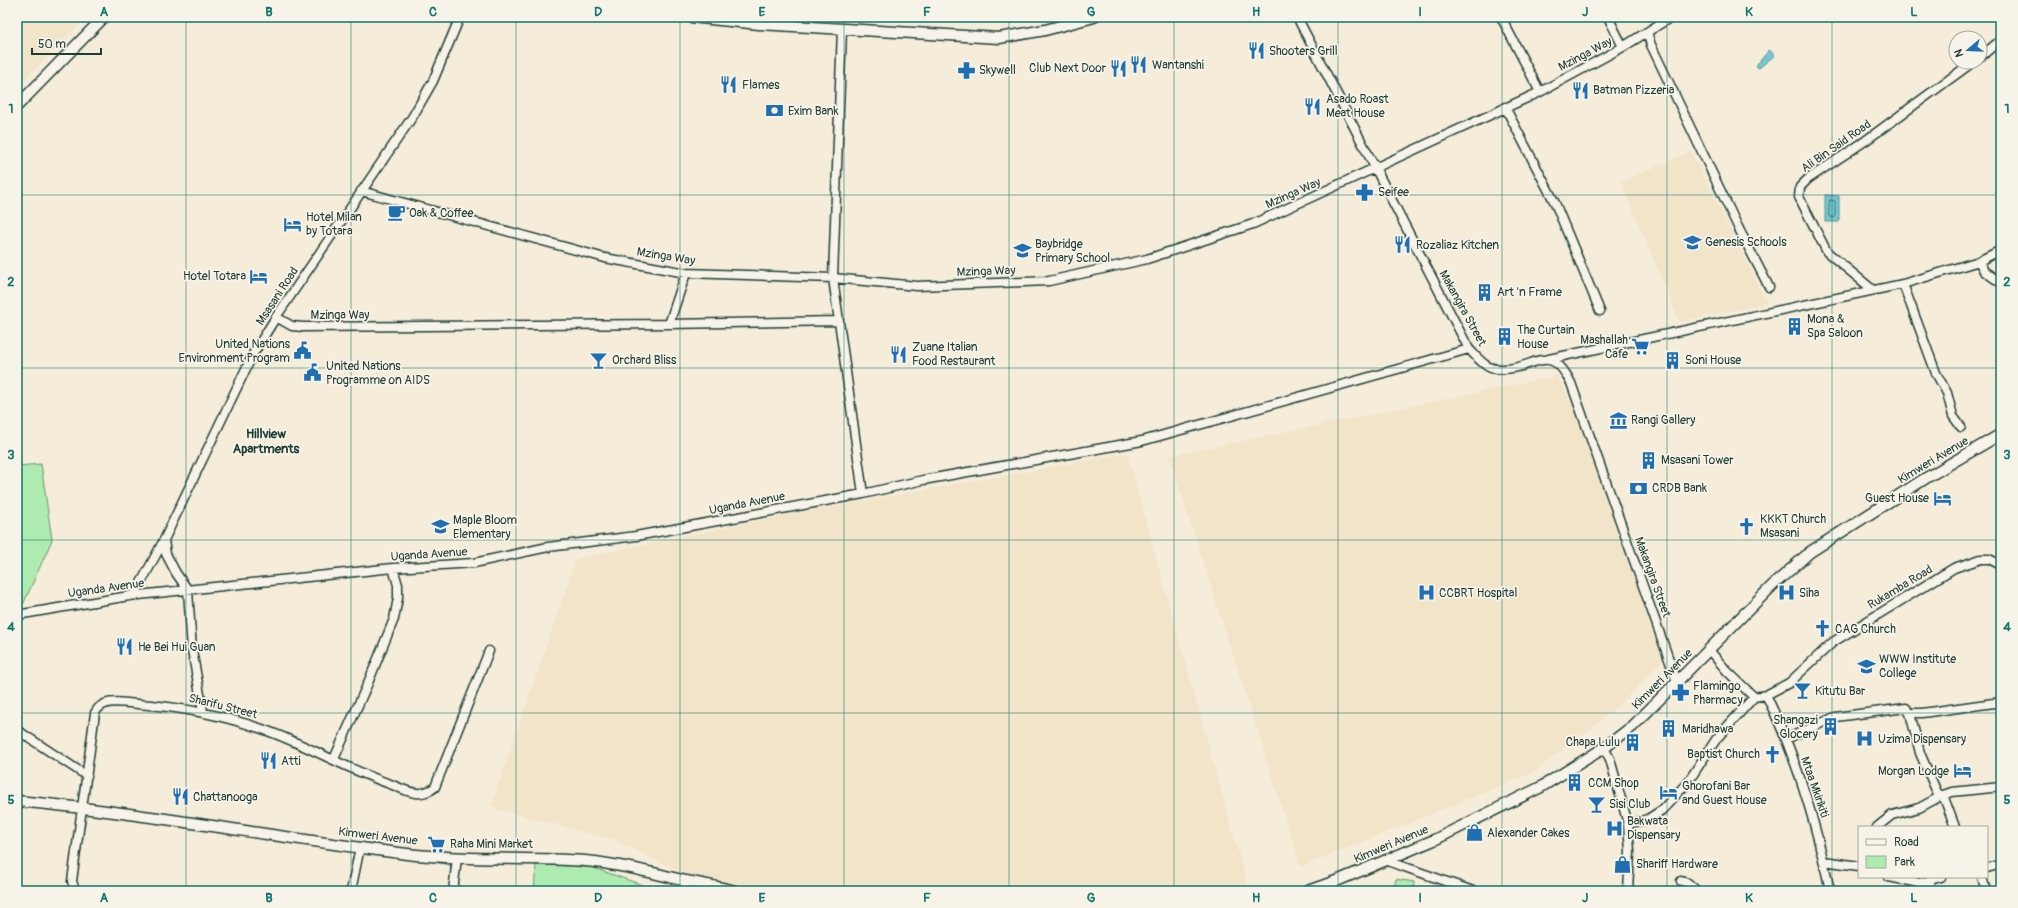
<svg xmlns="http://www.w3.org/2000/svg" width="2018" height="908" font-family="Pangolin,sans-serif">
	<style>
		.built { fill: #f2e4c9 }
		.green { fill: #aeebb1; stroke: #669472 }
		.water { fill: #77c7d2; stroke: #549093 }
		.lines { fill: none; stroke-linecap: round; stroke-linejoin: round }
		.shore { stroke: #427473; stroke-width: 1 }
		.stream { stroke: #549093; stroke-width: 3 }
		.minor-casing { stroke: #1f3d34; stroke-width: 11 }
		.tertiary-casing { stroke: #1f3d34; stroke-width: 13 }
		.minor { stroke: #f7f3e8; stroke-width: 8 }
		.tertiary { stroke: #f7f3e8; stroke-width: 10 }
		.grid { fill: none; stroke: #0f766e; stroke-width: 1; stroke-opacity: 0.55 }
		.labels { text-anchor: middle; stroke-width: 3.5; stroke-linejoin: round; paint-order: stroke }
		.poi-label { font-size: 12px; fill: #1f3d34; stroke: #f7f3e8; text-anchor: start }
		.street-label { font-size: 12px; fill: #1f3d34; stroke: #f7f3e8 }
		.neighbourhood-label { font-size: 13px; font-weight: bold; fill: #1f3d34; stroke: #f7f3e8 }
		.neatline { fill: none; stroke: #0f766e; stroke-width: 1.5 }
		.grid-label { font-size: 13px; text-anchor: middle; font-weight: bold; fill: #0f766e }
	</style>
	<rect width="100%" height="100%" fill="#f5ecda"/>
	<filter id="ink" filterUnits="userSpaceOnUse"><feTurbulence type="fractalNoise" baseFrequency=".025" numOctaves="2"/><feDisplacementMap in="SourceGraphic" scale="8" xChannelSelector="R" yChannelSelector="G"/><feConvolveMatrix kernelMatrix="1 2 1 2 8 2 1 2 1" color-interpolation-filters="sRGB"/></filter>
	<g filter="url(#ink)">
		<path class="built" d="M17,17H86L17,87Z
			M1691,151L1767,303L1680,322L1621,182Z
			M1557,376L1574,409L1663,660L1622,702L1592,728L1532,773L1301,867L1169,456Z
			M1127,453L1247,884L1220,891H757L708,885L614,840L497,809L492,804L576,559L771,518Z"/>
		<path class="green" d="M41,464L52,540L22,607L17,608V466Z
			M536,864H582L660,891H534Z
			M1396,879L1414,882L1413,891H1393Z"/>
		<path class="water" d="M1769,50L1775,55L1759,68L1756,66Z
			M1825,195L1839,196V222H1825Z"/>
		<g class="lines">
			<path class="shore" d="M1830,200L1835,201V216L1833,218L1829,216Z"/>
			<path class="stream" d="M439,862L451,864L452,872"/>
			<defs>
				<path id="minor" d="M1297,17L1469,349C1475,355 1481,363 1489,367C1493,369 1497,369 1501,369C1534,371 1549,339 1571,383L1677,682
					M1501,17L1540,92
					M1608,17L1623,47
					M842,29L833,278L863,494
					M1647,32L1651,45L1738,227L1769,287
					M1980,57L2001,40
					M1505,107L1555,203L1600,311
					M361,191L605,258L686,273L833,278L917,286L1049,281L1147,259L1253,224L1540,92L1623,47L1671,17
					M1979,261L1984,271L2001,283
					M1903,284L1936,373L1947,393L1953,416L1961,427
					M1873,290L1827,252L1799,197L1800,187L1808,179L1865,141L1973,62
					M276,317L292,326L303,327L669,324L838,321
					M669,324L686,273
					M1549,359L1903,284L1979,261L2001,250
					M164,540L166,554L176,573L188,590L192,650L203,711
					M130,596L136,592L164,540L253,354L276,317L413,116L433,81L460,17
					M17,615L129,596L393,568L474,563L548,547L636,536L863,494L923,480L1142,441L1469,349
					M1709,650L1727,671L1754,697L1766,695L1789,683L1833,642L1954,568L1981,559H1989L2001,565
					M1766,695C1797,757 1816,823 1830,891
					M1910,713L1920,753L1939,797
					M17,730L87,776
					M1786,739L1835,717L1906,708L1910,713H1922L2001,702
					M1604,748L1610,759L1628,824L1630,851L1628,891
					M334,759L368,683L394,619L398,598V585L393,568
					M1943,795L1955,827
					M1628,824L1648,819L1662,810L1688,782L1717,738L1754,697
					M1877,827L1892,815L1919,808L1943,795L1952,792L2001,787
					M1385,860L1473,891
					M1824,861L1859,866
					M1987,868L2001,864
					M1889,877L1919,883L1941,877
					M1982,877L1986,891
					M1681,881L1688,883L1697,891
					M75,891L72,881L95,713C103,697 123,703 138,704C181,707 222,715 262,729C306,744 346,769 390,784C398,787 407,792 416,793C422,794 431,791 435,787L489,651
					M351,891L360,847
					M453,891L457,858
					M683,891L687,881
					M1930,891V880"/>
				<path id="tertiary" d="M691,17L759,24L999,38L1045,30L1094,17
					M17,106L104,17
					M17,801C148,813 277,838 407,854C466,861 526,857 585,861C619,864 653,873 686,881C702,884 719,887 735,891
					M1308,891L1339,880L1434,840L1541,787L1604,748L1633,726L1772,586L1810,552L1926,478L2001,434"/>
			</defs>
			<use href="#minor" class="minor-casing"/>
			<use href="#tertiary" class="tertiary-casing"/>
			<use href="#minor" class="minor"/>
			<use href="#tertiary" class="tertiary"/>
		</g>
	</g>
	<path class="grid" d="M186,17V891M351,17V891M516,17V891M680,17V891M844,17V891M1009,17V891M1174,17V891M1338,17V891M1502,17V891M1667,17V891M1832,17V891M17,195H2001M17,368H2001M17,540H2001M17,713H2001"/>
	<defs>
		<symbol id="restaurant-bare" viewBox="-9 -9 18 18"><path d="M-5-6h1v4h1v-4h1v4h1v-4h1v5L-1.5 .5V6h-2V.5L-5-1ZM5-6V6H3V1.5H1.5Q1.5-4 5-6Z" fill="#1f6fb2" stroke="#f7f3e8" stroke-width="2.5" paint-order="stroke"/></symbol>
		<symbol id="pharmacy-bare" viewBox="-9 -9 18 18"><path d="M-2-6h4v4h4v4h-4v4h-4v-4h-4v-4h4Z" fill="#1f6fb2" stroke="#f7f3e8" stroke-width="2.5" paint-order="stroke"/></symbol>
		<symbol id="bank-bare" viewBox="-9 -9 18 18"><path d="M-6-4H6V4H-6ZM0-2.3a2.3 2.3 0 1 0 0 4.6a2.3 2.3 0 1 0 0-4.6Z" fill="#1f6fb2" stroke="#f7f3e8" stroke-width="2.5" paint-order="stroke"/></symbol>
		<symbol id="cafe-bare" viewBox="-9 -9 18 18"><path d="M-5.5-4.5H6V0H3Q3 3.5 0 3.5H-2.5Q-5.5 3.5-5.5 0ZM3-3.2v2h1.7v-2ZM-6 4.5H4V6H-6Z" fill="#1f6fb2" stroke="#f7f3e8" stroke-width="2.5" paint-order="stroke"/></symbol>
		<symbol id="hotel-bare" viewBox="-9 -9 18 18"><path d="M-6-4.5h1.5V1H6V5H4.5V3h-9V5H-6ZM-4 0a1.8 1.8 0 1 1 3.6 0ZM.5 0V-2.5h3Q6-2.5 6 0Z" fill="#1f6fb2" stroke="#f7f3e8" stroke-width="2.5" paint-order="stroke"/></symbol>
		<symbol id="school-bare" viewBox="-9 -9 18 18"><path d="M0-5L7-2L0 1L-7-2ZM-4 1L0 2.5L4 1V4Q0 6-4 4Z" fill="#1f6fb2" stroke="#f7f3e8" stroke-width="2.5" paint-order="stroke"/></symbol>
		<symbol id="building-bare" viewBox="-9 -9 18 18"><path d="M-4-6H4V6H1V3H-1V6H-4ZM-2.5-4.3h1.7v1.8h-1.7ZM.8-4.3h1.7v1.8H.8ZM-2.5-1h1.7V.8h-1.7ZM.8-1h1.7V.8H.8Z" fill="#1f6fb2" stroke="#f7f3e8" stroke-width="2.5" paint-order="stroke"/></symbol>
		<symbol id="supermarket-bare" viewBox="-9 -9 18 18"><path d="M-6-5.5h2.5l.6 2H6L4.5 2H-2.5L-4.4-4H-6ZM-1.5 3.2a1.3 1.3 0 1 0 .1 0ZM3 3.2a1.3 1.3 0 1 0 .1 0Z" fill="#1f6fb2" stroke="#f7f3e8" stroke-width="2.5" paint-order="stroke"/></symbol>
		<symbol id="civic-bare" viewBox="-9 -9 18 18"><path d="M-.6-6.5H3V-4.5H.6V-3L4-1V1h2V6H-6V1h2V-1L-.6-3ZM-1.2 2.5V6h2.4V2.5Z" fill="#1f6fb2" stroke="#f7f3e8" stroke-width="2.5" paint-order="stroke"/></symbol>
		<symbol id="bar-bare" viewBox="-9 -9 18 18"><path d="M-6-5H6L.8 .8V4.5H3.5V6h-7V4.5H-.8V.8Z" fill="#1f6fb2" stroke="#f7f3e8" stroke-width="2.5" paint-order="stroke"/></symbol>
		<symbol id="museum-bare" viewBox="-9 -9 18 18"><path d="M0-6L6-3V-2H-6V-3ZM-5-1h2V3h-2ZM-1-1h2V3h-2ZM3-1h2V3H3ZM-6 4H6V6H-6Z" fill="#1f6fb2" stroke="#f7f3e8" stroke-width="2.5" paint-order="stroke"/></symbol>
		<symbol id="church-bare" viewBox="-9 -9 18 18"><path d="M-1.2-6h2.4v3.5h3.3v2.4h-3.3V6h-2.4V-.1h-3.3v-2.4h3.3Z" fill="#1f6fb2" stroke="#f7f3e8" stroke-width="2.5" paint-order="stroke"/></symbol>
		<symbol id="hospital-bare" viewBox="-9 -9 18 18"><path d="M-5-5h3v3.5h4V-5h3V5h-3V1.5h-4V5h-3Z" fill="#1f6fb2" stroke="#f7f3e8" stroke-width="2.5" paint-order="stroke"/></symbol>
		<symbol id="university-bare" viewBox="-9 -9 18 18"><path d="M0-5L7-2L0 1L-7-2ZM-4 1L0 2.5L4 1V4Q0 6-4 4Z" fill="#1f6fb2" stroke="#f7f3e8" stroke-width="2.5" paint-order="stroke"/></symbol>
		<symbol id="shop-bare" viewBox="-9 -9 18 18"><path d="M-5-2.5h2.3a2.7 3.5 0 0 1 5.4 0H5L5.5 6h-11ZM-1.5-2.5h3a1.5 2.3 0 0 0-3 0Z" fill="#1f6fb2" stroke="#f7f3e8" stroke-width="2.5" paint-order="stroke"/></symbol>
	</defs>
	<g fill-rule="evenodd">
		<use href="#restaurant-bare" x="1244" y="38" width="25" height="25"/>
		<use href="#restaurant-bare" x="1126" y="52" width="25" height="25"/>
		<use href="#restaurant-bare" x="1106" y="56" width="25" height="25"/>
		<use href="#pharmacy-bare" x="954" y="58" width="25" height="25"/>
		<use href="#restaurant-bare" x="716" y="72" width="25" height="25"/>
		<use href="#restaurant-bare" x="1568" y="78" width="25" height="25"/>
		<use href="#restaurant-bare" x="1300" y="94" width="25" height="25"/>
		<use href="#bank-bare" x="762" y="98" width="25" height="25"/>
		<use href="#pharmacy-bare" x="1352" y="180" width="25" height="25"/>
		<use href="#cafe-bare" x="384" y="200" width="25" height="25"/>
		<use href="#hotel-bare" x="280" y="212" width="25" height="25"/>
		<use href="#school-bare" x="1680" y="230" width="25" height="25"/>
		<use href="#restaurant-bare" x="1390" y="232" width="25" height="25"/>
		<use href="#school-bare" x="1010" y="238" width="25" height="25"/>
		<use href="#hotel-bare" x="246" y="264" width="25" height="25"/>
		<use href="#building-bare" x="1472" y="280" width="25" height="25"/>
		<use href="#building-bare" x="1782" y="314" width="25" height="25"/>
		<use href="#building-bare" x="1492" y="324" width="25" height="25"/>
		<use href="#supermarket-bare" x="1628" y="334" width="25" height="25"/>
		<use href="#civic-bare" x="290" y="338" width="25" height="25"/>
		<use href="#restaurant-bare" x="886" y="342" width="25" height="25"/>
		<use href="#bar-bare" x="586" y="348" width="25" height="25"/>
		<use href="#building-bare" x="1660" y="348" width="25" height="25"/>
		<use href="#civic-bare" x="300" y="360" width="25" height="25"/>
		<use href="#museum-bare" x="1606" y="408" width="25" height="25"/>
		<use href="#building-bare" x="1636" y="448" width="25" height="25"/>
		<use href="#bank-bare" x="1626" y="476" width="25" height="25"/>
		<use href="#hotel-bare" x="1930" y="486" width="25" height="25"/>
		<use href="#church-bare" x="1734" y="514" width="25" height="25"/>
		<use href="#school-bare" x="428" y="514" width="25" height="25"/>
		<use href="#hospital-bare" x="1414" y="580" width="25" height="25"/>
		<use href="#hospital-bare" x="1774" y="580" width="25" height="25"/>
		<use href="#church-bare" x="1810" y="616" width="25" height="25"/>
		<use href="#restaurant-bare" x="112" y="634" width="25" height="25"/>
		<use href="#university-bare" x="1854" y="654" width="25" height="25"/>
		<use href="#bar-bare" x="1790" y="678" width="25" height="25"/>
		<use href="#pharmacy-bare" x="1668" y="680" width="25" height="25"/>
		<use href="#building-bare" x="1818" y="714" width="25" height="25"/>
		<use href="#building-bare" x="1656" y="716" width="25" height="25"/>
		<use href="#hospital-bare" x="1852" y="726" width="25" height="25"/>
		<use href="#building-bare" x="1620" y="730" width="25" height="25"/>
		<use href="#church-bare" x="1760" y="742" width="25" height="25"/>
		<use href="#restaurant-bare" x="256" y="748" width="25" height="25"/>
		<use href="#hotel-bare" x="1950" y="758" width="25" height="25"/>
		<use href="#building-bare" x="1562" y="770" width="25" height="25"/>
		<use href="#hotel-bare" x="1656" y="780" width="25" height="25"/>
		<use href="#restaurant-bare" x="168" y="784" width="25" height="25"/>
		<use href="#bar-bare" x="1584" y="792" width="25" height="25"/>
		<use href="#hospital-bare" x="1602" y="816" width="25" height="25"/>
		<use href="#shop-bare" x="1462" y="820" width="25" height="25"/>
		<use href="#supermarket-bare" x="424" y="832" width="25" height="25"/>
		<use href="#shop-bare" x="1610" y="852" width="25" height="25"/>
	</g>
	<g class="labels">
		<g class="poi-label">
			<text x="1269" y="55">Shooters Grill</text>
			<text x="1152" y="69">Wantanshi</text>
			<text x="1106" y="72" text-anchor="end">Club Next Door</text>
			<text x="979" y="74">Skywell</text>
			<text x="742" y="89">Flames</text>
			<text x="1593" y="94">Batman Pizzeria</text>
			<text x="1326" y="103">Asado Roast<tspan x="1326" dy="14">Meat House</tspan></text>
			<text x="788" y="115">Exim Bank</text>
			<text x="1378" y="196">Seifee</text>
			<text x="409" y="217">Oak &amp; Coffee</text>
			<text x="306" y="221">Hotel Milan<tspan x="306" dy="14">by Totara</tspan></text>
			<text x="1705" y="246">Genesis Schools</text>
			<text x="1035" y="248">Baybridge<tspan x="1035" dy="14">Primary School</tspan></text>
			<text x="1416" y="249">Rozaliaz Kitchen</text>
			<text x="246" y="280" text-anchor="end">Hotel Totara</text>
			<text x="1497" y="296">Art 'n Frame</text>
			<text x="1807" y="323">Mona &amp;<tspan x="1807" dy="14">Spa Saloon</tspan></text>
			<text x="1517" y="334">The Curtain<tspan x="1517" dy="14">House</tspan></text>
			<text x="1628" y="344" text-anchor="end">Mashallah<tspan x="1628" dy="14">Cafe</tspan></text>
			<text x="290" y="348" text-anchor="end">United Nations<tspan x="290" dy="14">Environment Program</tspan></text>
			<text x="912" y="351">Zuane Italian<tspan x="912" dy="14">Food Restaurant</tspan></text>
			<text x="612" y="364">Orchard Bliss</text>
			<text x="1685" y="364">Soni House</text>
			<text x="326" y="370">United Nations<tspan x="326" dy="14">Programme on AIDS</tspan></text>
			<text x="1631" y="424">Rangi Gallery</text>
			<text x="1661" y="464">Msasani Tower</text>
			<text x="1652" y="492">CRDB Bank</text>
			<text x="1929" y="502" text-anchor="end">Guest House</text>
			<text x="1760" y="523">KKKT Church<tspan x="1760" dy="14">Msasani</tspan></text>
			<text x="453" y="524">Maple Bloom<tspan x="453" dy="14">Elementary</tspan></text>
			<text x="1439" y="597">CCBRT Hospital</text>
			<text x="1799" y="597">Siha</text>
			<text x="1835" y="633">CAG Church</text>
			<text x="138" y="651">He Bei Hui Guan</text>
			<text x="1879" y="663">WWW Institute<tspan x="1879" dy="14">College</tspan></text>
			<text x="1693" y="690">Flamingo<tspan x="1693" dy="14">Pharmacy</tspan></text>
			<text x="1815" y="695">Kitutu Bar</text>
			<text x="1818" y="724" text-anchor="end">Shangazi<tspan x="1818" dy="14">Glocery</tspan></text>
			<text x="1682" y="733">Maridhawa</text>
			<text x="1878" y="743">Uzima Dispensary</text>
			<text x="1620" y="746" text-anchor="end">Chapa Lulu</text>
			<text x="1760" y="758" text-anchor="end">Baptist Church</text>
			<text x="281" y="765">Atti</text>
			<text x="1949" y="775" text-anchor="end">Morgan Lodge</text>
			<text x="1588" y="787">CCM Shop</text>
			<text x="1682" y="790">Ghorofani Bar<tspan x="1682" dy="14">and Guest House</tspan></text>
			<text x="193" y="801">Chattanooga</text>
			<text x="1609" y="808">Sisi Club</text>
			<text x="1627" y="825">Bakwata<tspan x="1627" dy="14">Dispensary</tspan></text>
			<text x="1487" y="837">Alexander Cakes</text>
			<text x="450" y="848">Raha Mini Market</text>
			<text x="1636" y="868">Shariff Hardware</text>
		</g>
		<g class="street-label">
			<text transform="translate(1585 54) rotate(-28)" y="4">Mzinga Way</text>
			<text transform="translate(1836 146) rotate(-35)" y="4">Ali Bin Said Road</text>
			<text transform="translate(1293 193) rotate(-24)" y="4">Mzinga Way</text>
			<text transform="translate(666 256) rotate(9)" y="4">Mzinga Way</text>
			<text transform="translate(986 271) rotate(-2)" y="4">Mzinga Way</text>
			<text transform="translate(277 296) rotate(-57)" y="4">Msasani Road</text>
			<text transform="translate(1463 308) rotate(61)" y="4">Makangira Street</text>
			<text x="340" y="319">Mzinga Way</text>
			<text transform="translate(1933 460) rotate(-31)" y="4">Kimweri Avenue</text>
			<text transform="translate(747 503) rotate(-11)" y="4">Uganda Avenue</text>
			<text transform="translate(429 554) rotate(-4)" y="4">Uganda Avenue</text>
			<text transform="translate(1653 577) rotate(70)" y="4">Makangira Street</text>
			<text transform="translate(1900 587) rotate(-31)" y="4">Rukamba Road</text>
			<text transform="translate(106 588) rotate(-8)" y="4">Uganda Avenue</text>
			<text transform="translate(1662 679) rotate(-45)" y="4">Kimweri Avenue</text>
			<text transform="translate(223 706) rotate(14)" y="4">Sharifu Street</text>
			<text transform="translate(1815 787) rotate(71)" y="4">Mtaa Mkirikiti</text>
			<text transform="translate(378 836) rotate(7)" y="4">Kimweri Avenue</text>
			<text transform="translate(1391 844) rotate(-23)" y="4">Kimweri Avenue</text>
		</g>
		<g class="neighbourhood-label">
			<text x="266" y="438">Hillview<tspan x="266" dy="15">Apartments</tspan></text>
		</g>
	</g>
	<rect width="2018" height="908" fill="none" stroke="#f7f3e8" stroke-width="44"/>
	<rect x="1858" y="826" width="130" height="52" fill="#f7f3e8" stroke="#a1aaa0"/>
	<rect x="1866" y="839" width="20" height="6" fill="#f7f3e8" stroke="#a1aaa0"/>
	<text x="1894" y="846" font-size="12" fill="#1f3d34">Road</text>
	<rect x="1866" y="856" width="20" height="12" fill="#aeebb1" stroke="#a1aaa0"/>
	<text x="1894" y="866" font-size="12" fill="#1f3d34">Park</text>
	<g transform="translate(1968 50) rotate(251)"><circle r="19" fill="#f7f3e8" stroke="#a1aaa0"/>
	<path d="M0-3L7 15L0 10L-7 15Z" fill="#1f6fb2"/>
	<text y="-6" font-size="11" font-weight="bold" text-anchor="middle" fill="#1f3d34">N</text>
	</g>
	<path d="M32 48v6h69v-6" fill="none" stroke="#1f3d34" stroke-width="2"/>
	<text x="38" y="48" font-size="12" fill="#1f3d34" stroke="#f7f3e8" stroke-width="3" paint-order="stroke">50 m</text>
	<rect x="22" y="22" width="1974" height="864" class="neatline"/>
	<g class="grid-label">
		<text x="104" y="16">A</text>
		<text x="269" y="16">B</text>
		<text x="433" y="16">C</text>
		<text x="598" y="16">D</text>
		<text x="762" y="16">E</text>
		<text x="927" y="16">F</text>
		<text x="1091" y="16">G</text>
		<text x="1256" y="16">H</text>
		<text x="1420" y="16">I</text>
		<text x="1585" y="16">J</text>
		<text x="1749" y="16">K</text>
		<text x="1914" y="16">L</text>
		<text x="11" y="113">1</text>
		<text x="2007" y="113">1</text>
		<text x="11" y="286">2</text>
		<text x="2007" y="286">2</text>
		<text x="11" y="459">3</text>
		<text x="2007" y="459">3</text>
		<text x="11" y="631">4</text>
		<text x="2007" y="631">4</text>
		<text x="11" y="804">5</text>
		<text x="2007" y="804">5</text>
		<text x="104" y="902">A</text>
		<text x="269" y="902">B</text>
		<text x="433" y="902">C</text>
		<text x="598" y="902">D</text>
		<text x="762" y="902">E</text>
		<text x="927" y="902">F</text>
		<text x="1091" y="902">G</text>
		<text x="1256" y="902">H</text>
		<text x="1420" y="902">I</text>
		<text x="1585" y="902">J</text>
		<text x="1749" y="902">K</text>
		<text x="1914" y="902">L</text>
	</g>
</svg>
